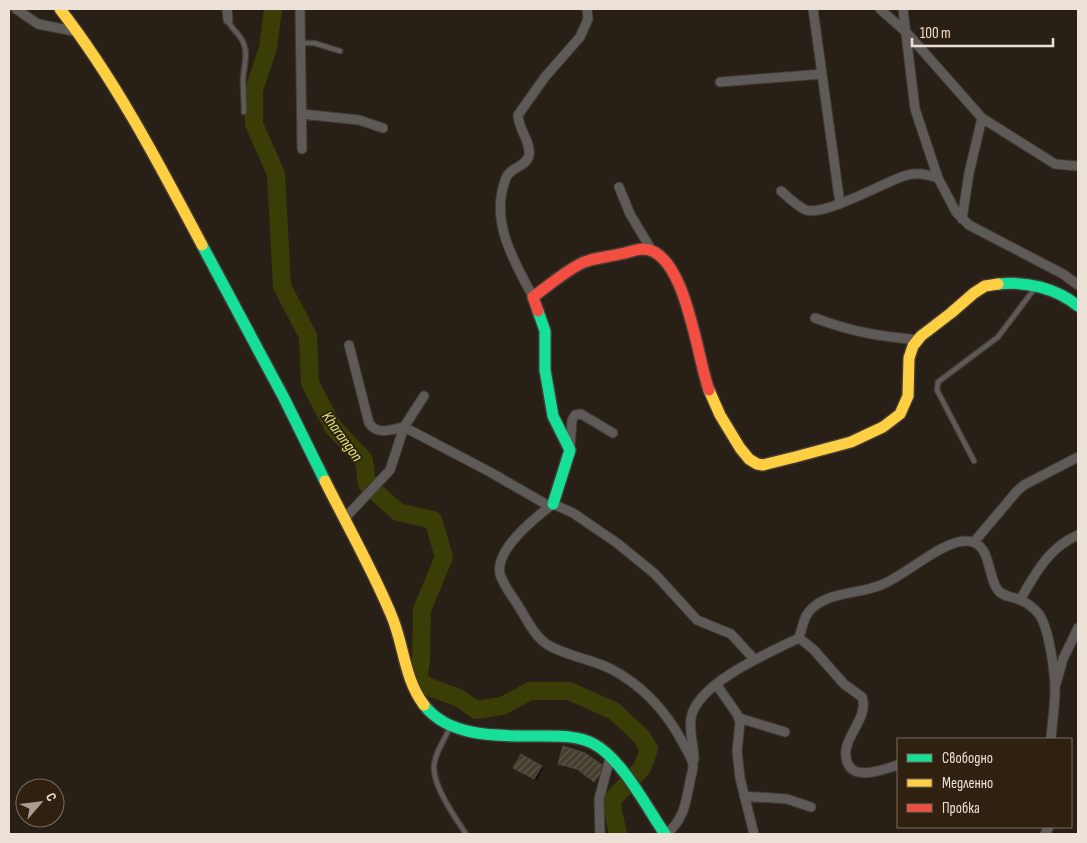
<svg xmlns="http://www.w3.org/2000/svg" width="1087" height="843" font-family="'Sofia Sans Condensed',sans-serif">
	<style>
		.shadow { fill: #0007 }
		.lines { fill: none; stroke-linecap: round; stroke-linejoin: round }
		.river { stroke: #3b3d07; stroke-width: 18 }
		.building { fill: url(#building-hatch); stroke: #4e483f }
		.lane-casing { stroke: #423a33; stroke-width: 7 }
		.street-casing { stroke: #423a33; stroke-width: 11 }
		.fast-casing { stroke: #423a33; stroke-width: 14 }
		.slow-casing { stroke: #423a33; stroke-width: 14 }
		.jam-casing { stroke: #423a33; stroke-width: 14 }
		.lane { stroke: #5e5a57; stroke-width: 4.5 }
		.street { stroke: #5e5a57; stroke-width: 9 }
		.fast { stroke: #16e098; stroke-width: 11 }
		.slow { stroke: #ffcf43; stroke-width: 11 }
		.jam { stroke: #f24e42; stroke-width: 11 }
		.labels { text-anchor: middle; stroke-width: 4; stroke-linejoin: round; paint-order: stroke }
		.water-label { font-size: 16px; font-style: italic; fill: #dbe47f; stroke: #2f200f }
	</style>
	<defs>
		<pattern id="building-hatch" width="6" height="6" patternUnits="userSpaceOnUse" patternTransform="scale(1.25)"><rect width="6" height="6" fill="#453e2f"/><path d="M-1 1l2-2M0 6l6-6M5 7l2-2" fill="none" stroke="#605a4c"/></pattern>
	</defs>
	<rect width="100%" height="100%" fill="#281f16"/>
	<path class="shadow" d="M521,756L543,768L537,780L515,767Z"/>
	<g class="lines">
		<path class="river" d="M273,9L268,48L254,90V124L276,174L282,286L308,336L310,383L333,427L364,460L367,484L398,512L433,520L444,557L422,610L421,661L418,679L429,687L459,698L476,710L502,706L530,691H569L614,711L641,736L649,749L642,768L611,801L618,834"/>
	</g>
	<path class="building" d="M563,746L585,753L605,767L594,782L577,769L558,764Z
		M521,754L542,766L534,779L513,768Z"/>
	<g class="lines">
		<defs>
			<path id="lane" d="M228,20C230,28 238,32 242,40C249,52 244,66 243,79C243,90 244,101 244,112
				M301,43H314L340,51
				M974,461L937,390L938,382L998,337L1035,288
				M450,727C445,739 434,754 434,767C433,786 456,819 466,834"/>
			<path id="street" d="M16,9L38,24L78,32
				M227,9L228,20
				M300,9L302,149
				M813,9L840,204
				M880,9L907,33L982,118L969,173L962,219
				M903,9L915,109L938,178L956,212L969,225L1063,274L1078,285
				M720,82L822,74
				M302,114L359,120L383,128
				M982,118L1055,164L1078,166
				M619,187L630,214L651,249
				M781,191C788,197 797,206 806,210C825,216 883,183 904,176C917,172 926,174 938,178
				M533,297C514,261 489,221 506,178C510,167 527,167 529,155C531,141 518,129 518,115L545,77L580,37L588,19L587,9
				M815,318C852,332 878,336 918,340
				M349,345L369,423C377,436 392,429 404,427L424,396
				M570,447L572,420L575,415L581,414L613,433
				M344,519L390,470L404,427L490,472L549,506
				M974,542L1017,491L1024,485L1078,457
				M1020,600C1035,574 1049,547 1078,535
				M799,638L813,649L844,684L862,697C870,721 837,740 848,764C856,781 884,769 898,765
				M716,684L737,714L740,722L737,751L740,778L754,834
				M1056,684L1063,659L1078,628
				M739,718L785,732
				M694,760C694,746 689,732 691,718C697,683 770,652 799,638C801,631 803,623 806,616C820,591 858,595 881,585C905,576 944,539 967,541C991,542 987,574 997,589C1002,597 1012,596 1020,600C1026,602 1034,608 1038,613C1049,626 1055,673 1055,690C1055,706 1052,723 1051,739
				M744,796L787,799L811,807
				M600,834L599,799L610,758
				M666,834C684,820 686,802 690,781C691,776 693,770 693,766C693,759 687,751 684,745C667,712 643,685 609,668C590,659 567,656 548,645C535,637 527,620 519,607C513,597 503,585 500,574C495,549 536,517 553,504L573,513L617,543L655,574L697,620L731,634L755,660
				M1045,834L1049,827"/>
			<path id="fast" d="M202,245L284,398L325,481
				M998,284C1026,281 1056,288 1078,306
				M538,311L545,331V370L553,416L570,450L553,504
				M424,705C449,738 500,736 538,736C557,736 577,735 594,744C622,759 647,808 665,834"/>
			<path id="slow" d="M60,9C116,81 159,164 202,245
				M709,390L720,415L740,448L749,459L757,464L763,465L795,457L851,442L883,427L900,414L908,396L909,358L913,346L921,336L951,313L974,293L985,286L998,284
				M325,481C347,525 371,567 390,612C404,642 403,677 424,705"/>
			<path id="jam" d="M538,311L533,297C548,286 563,273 580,264C591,258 608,257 620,254C627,253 636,249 643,249C686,250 697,359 709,390"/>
		</defs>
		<use href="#lane" class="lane-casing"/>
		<use href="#street" class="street-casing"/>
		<use href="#fast" class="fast-casing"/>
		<use href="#slow" class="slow-casing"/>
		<use href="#jam" class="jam-casing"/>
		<use href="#lane" class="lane"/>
		<use href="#street" class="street"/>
		<use href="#fast" class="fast"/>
		<use href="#slow" class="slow"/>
		<use href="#jam" class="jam"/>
	</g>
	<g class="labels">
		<g class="water-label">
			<text transform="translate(343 436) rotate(54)" y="6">Kharangon</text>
		</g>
	</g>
	<rect width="1087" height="843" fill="none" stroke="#ece1d7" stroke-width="20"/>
	<rect x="897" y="738" width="175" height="90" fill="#2f200f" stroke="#7b6d5f"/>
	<rect x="907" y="754" width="25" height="8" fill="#16e098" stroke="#7b6d5f"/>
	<text x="942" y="763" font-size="15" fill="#ece1d7">Свободно</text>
	<rect x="907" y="779" width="25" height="8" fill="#ffcf43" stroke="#7b6d5f"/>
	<text x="942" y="788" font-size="15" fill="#ece1d7">Медленно</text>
	<rect x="907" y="804" width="25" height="8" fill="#f24e42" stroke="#7b6d5f"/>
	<text x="942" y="813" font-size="15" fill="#ece1d7">Пробка</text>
	<g transform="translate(40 803) rotate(62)"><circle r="24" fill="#2f200f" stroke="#7b6d5f"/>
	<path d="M0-4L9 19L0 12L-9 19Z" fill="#a79d93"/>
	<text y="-8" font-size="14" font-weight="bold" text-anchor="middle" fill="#ece1d7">С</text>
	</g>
	<path d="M912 38v8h141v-8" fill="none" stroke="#ece1d7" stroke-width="2.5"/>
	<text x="920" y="38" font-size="15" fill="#ece1d7" stroke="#2f200f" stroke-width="4" paint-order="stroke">100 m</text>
</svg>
